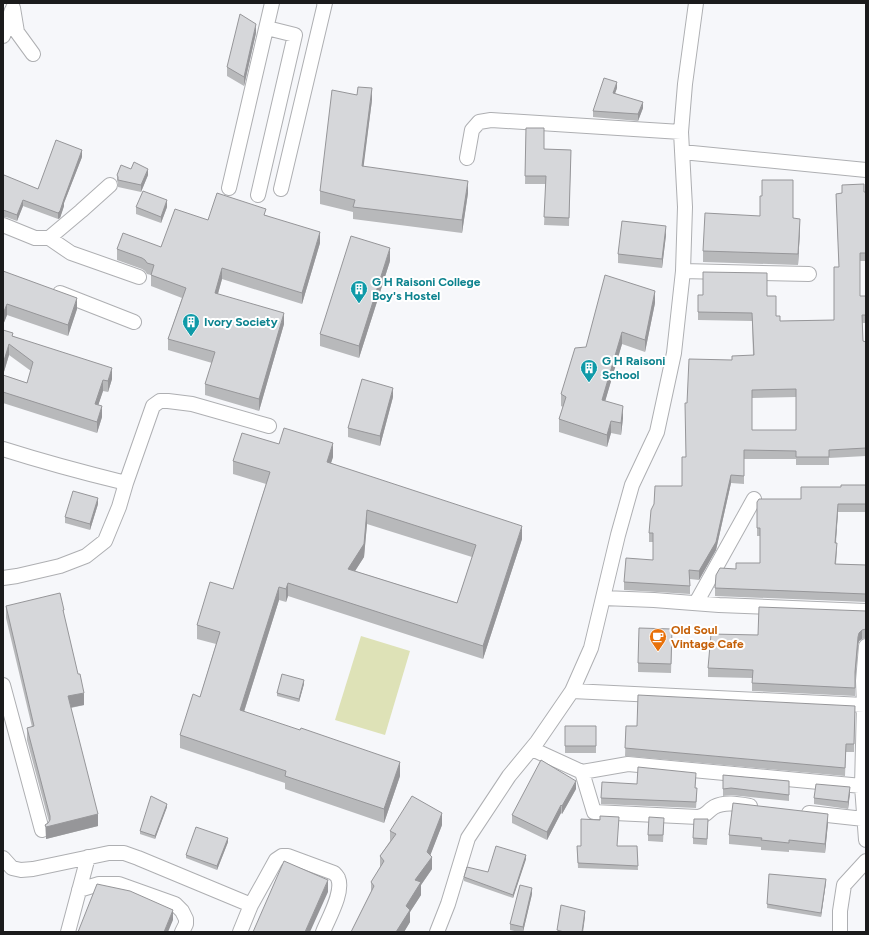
<svg xmlns="http://www.w3.org/2000/svg" width="869" height="935" font-family="Figtree,sans-serif">
	<style>
		.green { fill: #dee2b7 }
		.lines { fill: none; stroke-linecap: round; stroke-linejoin: round }
		.minor-casing { stroke: #aeafb2; stroke-width: 16 }
		.minor { stroke: #fff; stroke-width: 14 }
		.wall { fill: #b8b9bb; fill-rule: evenodd }
		.shaded-wall { fill: #969699 }
		.building { fill: #d6d7da; stroke: #969699; fill-rule: evenodd }
		.labels { text-anchor: middle; stroke-width: 4; stroke-linejoin: round; paint-order: stroke }
		.culture-label { font-size: 12px; font-weight: bold; fill: #0d838f; stroke: #fff; text-anchor: start }
		.food-label { font-size: 12px; font-weight: bold; fill: #c56008; stroke: #fff; text-anchor: start }
	</style>
	<rect width="100%" height="100%" fill="#f6f7fa"/>
	<path class="green" d="M361,636L410,651L385,735L335,720Z"/>
	<g class="lines">
		<defs>
			<path id="minor" d="M13,8L17,32L33,54
				M3,36L12,10
				M682,152L866,170
				M467,158L472,130L479,122L491,120L681,132
				M229,188L272,3
				M281,189L325,3H324
				M258,195L295,35L267,28
				M3,225L35,238H49L81,211L110,185
				M49,238L71,253L139,277
				M683,271L809,274
				M60,293L134,322
				M3,449C44,462 85,473 126,483L153,406L160,401H168L192,404L269,426
				M3,578L17,576L60,566L86,556L105,541L119,507L126,483
				M603,598L654,600L719,605L866,611
				M696,603L754,499
				M866,646L863,681L864,705L862,786L866,840
				M3,685L42,830
				M572,691L864,705
				M532,749L582,772L628,764L862,786
				M582,772L594,812L698,817C708,815 706,812 714,807C725,801 739,804 750,806
				M809,813L864,819
				M3,858L12,868L21,870L33,869L109,853H124L138,858L251,905
				M79,890L99,884H119L175,904L182,911L186,919V924L182,932
				M68,932L88,857
				M240,932L251,905L276,860L282,856H288L334,873C335,874 338,877 338,878C344,892 328,919 323,932
				M437,932L448,904L468,838L509,776L537,742L572,691L591,648L618,535L632,485L657,432L674,353L683,271L685,207L681,132L685,84L696,3
				M840,932V911L844,885L866,861"/>
		</defs>
		<use href="#minor" class="minor-casing"/>
		<use href="#minor" class="minor"/>
	</g>
	<path class="wall" d="M256,33L244,86L227,76V67Z
		M617,88L615,93L643,108L638,121L593,117V111Z
		M372,100L363,167L468,193L462,233L353,219V212L320,204V191Z
		M526,128L544,149L571,150L569,226L544,225L546,184H525Z
		M82,157L64,203V206L60,218L58,219L23,206L17,221L6,217H3V177L38,189Z
		M117,175H148L141,192L118,187V183L117,181Z
		M866,192V261H860V296H866V323H862L863,341L866,342V456L829,458V465H796V459H744V484L731,483L716,550L699,580L690,579V594L624,590V582L653,560V542H649V533L682,486L686,457L687,403L732,360L753,355L752,321L698,320V295L767,296L776,316L780,321L834,320L839,267L836,194ZM796,397V430H752V398Z
		M136,207H167L161,223L136,214Z
		M266,215L320,243L302,304L222,279L218,294L284,324L259,411L205,395V384L212,363L168,350V339L182,298L151,286V275L147,274L145,271L142,269L117,260V249L161,247L208,220Z
		M793,218L800,230L798,265L703,262V251Z
		M666,235L662,268L618,263V254Z
		M390,261L359,358L320,346V334Z
		M3,271L77,309L68,336L7,315L3,325Z
		M655,303L645,352L622,344L605,401L623,418L621,435L611,433L607,447L559,432V419L563,407L561,406V394L586,347Z
		M3,330L13,336L112,379L108,392L103,391L98,405L102,417L97,433L3,403ZM9,355L31,371L27,383L3,375Z
		M393,397L380,446L348,437V428Z
		M279,444L333,457L331,463L522,539L483,659L288,596L286,602L279,600L244,712L400,776L384,823L285,789V783L180,748V735L200,697L216,644L197,639V625L233,589L266,484L233,474V461ZM367,524L472,557L457,603L355,571L364,557Z
		M866,485V512H838L836,543L837,552L836,564L866,565V602L715,596V588L736,569L760,563V536H757V502L801,499L841,487Z
		M98,504L90,530L65,523V517Z
		M6,606L64,616L84,705L71,708L98,826L46,839L45,825L49,822L27,740V728L32,727L6,618Z
		M866,611V638L862,639L859,641L858,645L855,678V696L752,691V678L708,677V668L758,635Z
		M672,639L671,673L638,672V663Z
		M304,684L299,702L277,696V693Z
		M855,706L854,752H846L845,776L625,756L626,726H637Z
		M565,726H596V753H565Z
		M723,775L789,781V801L731,795L723,796Z
		M696,779L695,788L697,794L696,808L601,804V798L637,784Z
		M576,789L562,814L561,813L547,840L512,823V815Z
		M850,793L848,809L814,804V798Z
		M167,807L155,839L140,834V831Z
		M828,823L825,853L789,850V852L761,850V847L729,844V835Z
		M664,824L663,842L648,841V835Z
		M442,825L430,855L432,869L421,885V895L410,912V922L404,932H351L371,892V882L380,868V856L390,841V831Z
		M708,826L707,845L693,844V838Z
		M228,842L217,870L186,858V855Z
		M577,846H637L638,870L578,868Z
		M526,859L513,898L464,881V877L488,872Z
		M769,874L826,882L821,917L767,908Z
		M532,894L523,932H519L510,930V924Z"/>
	<path class="shaded-wall" d="M256,24V33L244,86V77Z
		M617,82V88L613,99V93Z
		M372,88V100L362,179V166Z
		M643,102V108L638,121V114Z
		M82,150V157L64,203V206L60,218L58,219V213Z
		M148,169V175L141,192V185Z
		M468,181V193L462,233V220Z
		M23,200V206L17,221V215Z
		M167,200V207L161,223V217Z
		M800,219V230L798,265V254Z
		M666,226V235L662,268V259Z
		M320,232V243L302,304V293Z
		M390,248V261L359,358V346Z
		M222,268V279L215,304V293Z
		M655,291V303L645,352V340Z
		M77,298V309L68,336V325Z
		M7,304V315L3,325V314Z
		M284,313V324L259,411V399Z
		M622,332V344L602,412V400Z
		M9,344V355L3,375V364Z
		M112,368V379L108,392V381Z
		M103,380V391L95,415V404Z
		M393,388V397L380,446V436Z
		M102,406V417L97,433V422Z
		M623,406V418L621,435V423Z
		M611,421V433L607,447V435Z
		M333,443V457L327,475V462Z
		M731,475V483L716,550L699,580V571Z
		M98,498V504L90,530V524Z
		M838,504V512L835,552V543Z
		M367,510V524L364,557L348,582V569Z
		M522,526V539L483,659V646Z
		M288,583V596L286,602V589Z
		M279,587V600L240,724V710Z
		M862,630V639L859,641L858,645L855,680V672L858,637L859,633Z
		M304,680V684L299,702V699Z
		M84,693V705L68,708V696Z
		M400,762V776L384,823V809Z
		M576,781V789L562,814V806Z
		M850,787V793L848,809V802Z
		M167,804V807L155,839V836Z
		M561,805V813L547,840V832Z
		M442,813V825L427,864L432,857V869L421,885V895L410,912V922L404,932H396L415,880Z
		M98,814V826L46,839V827Z
		M828,814V823L825,853V844Z
		M228,838V842L217,870V866Z
		M526,855V859L513,898V895Z
		M826,879V882L821,917V913Z
		M328,880V892L310,932H305Z
		M532,888V894L523,932V927Z
		M173,910V920L168,932H164Z
		M585,911V917L583,932H582Z"/>
	<path class="building" d="M240,14L256,24L244,77L227,67Z
		M604,78L617,82L613,93L643,102L638,114L593,111Z
		M358,87L372,88L362,166L468,181L462,220L353,207L355,200L320,191L332,90L357,95Z
		M526,128H544V149L571,150L569,218L544,217L546,176H525Z
		M56,140L82,150L64,199L60,211L58,213L23,200L17,215L6,211L3,210V177L4,175L38,189Z
		M134,162L148,169L141,185L118,180V177L117,175L121,165L131,169Z
		M762,180H793V218L800,219L798,254L703,251L705,213L760,216V196H762Z
		M864,184V192H866V253H860V296H866V315H862L863,341L866,342V448L829,450V457H796V451L744,450V476L731,475L716,542L699,571L689,570L690,586L624,582L626,558L653,560V533H649L651,510L654,504L655,486H682V457H686L685,403H687L689,359L732,360V356L754,355L752,313L698,312V295H703V272L767,273V296H776V316H780V321L834,320V267H839L836,194L842,193V185ZM796,389V430H752V390Z
		M143,191L167,200L161,217L136,207Z
		M217,193L266,209L264,215L320,232L302,293L222,268L215,293L284,313L259,399L205,384L215,352L168,339L186,288L151,275L154,265L147,263L145,260L142,258L117,249L123,233L161,247L175,209L208,220Z
		M622,221L666,226L662,259L618,254Z
		M351,236L390,248L359,346L320,334Z
		M3,271L77,298L68,325L7,304L3,314Z
		M605,275L655,291L645,340L622,332L602,400L623,406L621,423L611,421L607,435L559,419L566,397L561,394L575,348L586,347Z
		M3,330L13,333L12,336L112,368L108,381L103,380L95,404L102,406L97,422L3,392V375L27,383L33,362L9,344L3,364Z
		M362,379L393,388L380,436L348,428Z
		M284,428L333,443L327,462L522,526L483,646L288,583L286,589L279,587L240,710L300,730L301,728L400,762L384,809L285,776L286,771L180,735L193,694L200,697L220,632L197,625L210,582L233,589L270,472L233,461L242,433L279,444ZM367,510L476,545L457,603L348,569L364,544Z
		M841,485H866V504H838L835,543H837L835,564L866,565V594L715,588L716,575L720,568L736,569V563H760V528H757V502L759,499H801V487H841Z
		M73,491L98,498L90,524L65,517Z
		M60,593L64,610H63L78,674H80L84,693L68,696L98,814L46,827L45,825L48,823L50,820V816L27,728L34,726L6,606Z
		M759,607L866,611V629L862,630L859,633L858,637L855,672V688L752,683L753,670L708,668L711,634L758,635Z
		M639,628L672,629L671,664L638,663Z
		M282,674L304,680L299,699L277,693Z
		M638,695L855,706L854,744H846L845,768L625,748L626,726H637Z
		M565,726H596V746H565Z
		M541,760L576,781L562,806L561,805L547,832L512,815Z
		M638,767L696,773L695,788H697L696,802L601,798L602,782L637,784Z
		M723,775L789,781V795L731,788L723,789Z
		M816,784L850,787L848,802L814,798Z
		M151,796L167,804L155,836L140,831Z
		M412,796L442,813L427,852L432,857L415,880L421,882L406,906L410,910L396,932H351L374,886L371,882L384,861L380,856L396,834L390,831Z
		M733,803L828,814L825,844L789,840V843L761,840L762,838L729,835Z
		M600,816L619,817L617,846H637L638,866L578,863L577,846H581V819L600,820Z
		M649,817L664,818L663,835H648Z
		M694,819H708L707,839L693,838Z
		M196,827L228,838L217,866L186,855Z
		M496,846L526,855L513,895L464,877L467,867L488,872Z
		M284,861L328,880L305,932H253Z
		M769,874L826,879L821,913L767,904Z
		M97,884L130,891L173,910L164,932H78Z
		M520,885L532,888L523,927L510,924Z
		M561,905L585,911L582,932H564L557,930Z"/>
	<defs>
		<symbol id="building-pin" viewBox="-11 -11 22 30"><path d="M0 17L-7.5 6A9.5 9.5 0 1 1 7.5 6Z" fill="#0f9aa8" stroke="#fff"/><path d="M-4-6H4V6H1V3H-1V6H-4ZM-2.5-4.3h1.7v1.8h-1.7ZM.8-4.3h1.7v1.8H.8ZM-2.5-1h1.7V.8h-1.7ZM.8-1h1.7V.8H.8Z" fill="#fff"/></symbol>
		<symbol id="cafe-pin" viewBox="-11 -11 22 30"><path d="M0 17L-7.5 6A9.5 9.5 0 1 1 7.5 6Z" fill="#e8710a" stroke="#fff"/><path d="M-5.5-4.5H6V0H3Q3 3.5 0 3.5H-2.5Q-5.5 3.5-5.5 0ZM3-3.2v2h1.7v-2ZM-6 4.5H4V6H-6Z" fill="#fff"/></symbol>
	</defs>
	<g fill-rule="evenodd">
		<use href="#building-pin" x="349" y="279" width="20" height="27"/>
		<use href="#building-pin" x="181" y="312" width="20" height="27"/>
		<use href="#building-pin" x="579" y="358" width="20" height="27"/>
		<use href="#cafe-pin" x="648" y="627" width="20" height="27"/>
	</g>
	<g class="labels">
		<g class="culture-label">
			<text x="372" y="286">G H Raisoni College<tspan x="372" dy="14">Boy's Hostel</tspan></text>
			<text x="204" y="326">Ivory Society</text>
			<text x="602" y="365">G H Raisoni<tspan x="602" dy="14">School</tspan></text>
		</g>
		<g class="food-label">
			<text x="671" y="634">Old Soul<tspan x="671" dy="14">Vintage Cafe</tspan></text>
		</g>
	</g>
	<rect width="869" height="935" fill="none" stroke="#1b1b1c" stroke-width="8"/>
</svg>
